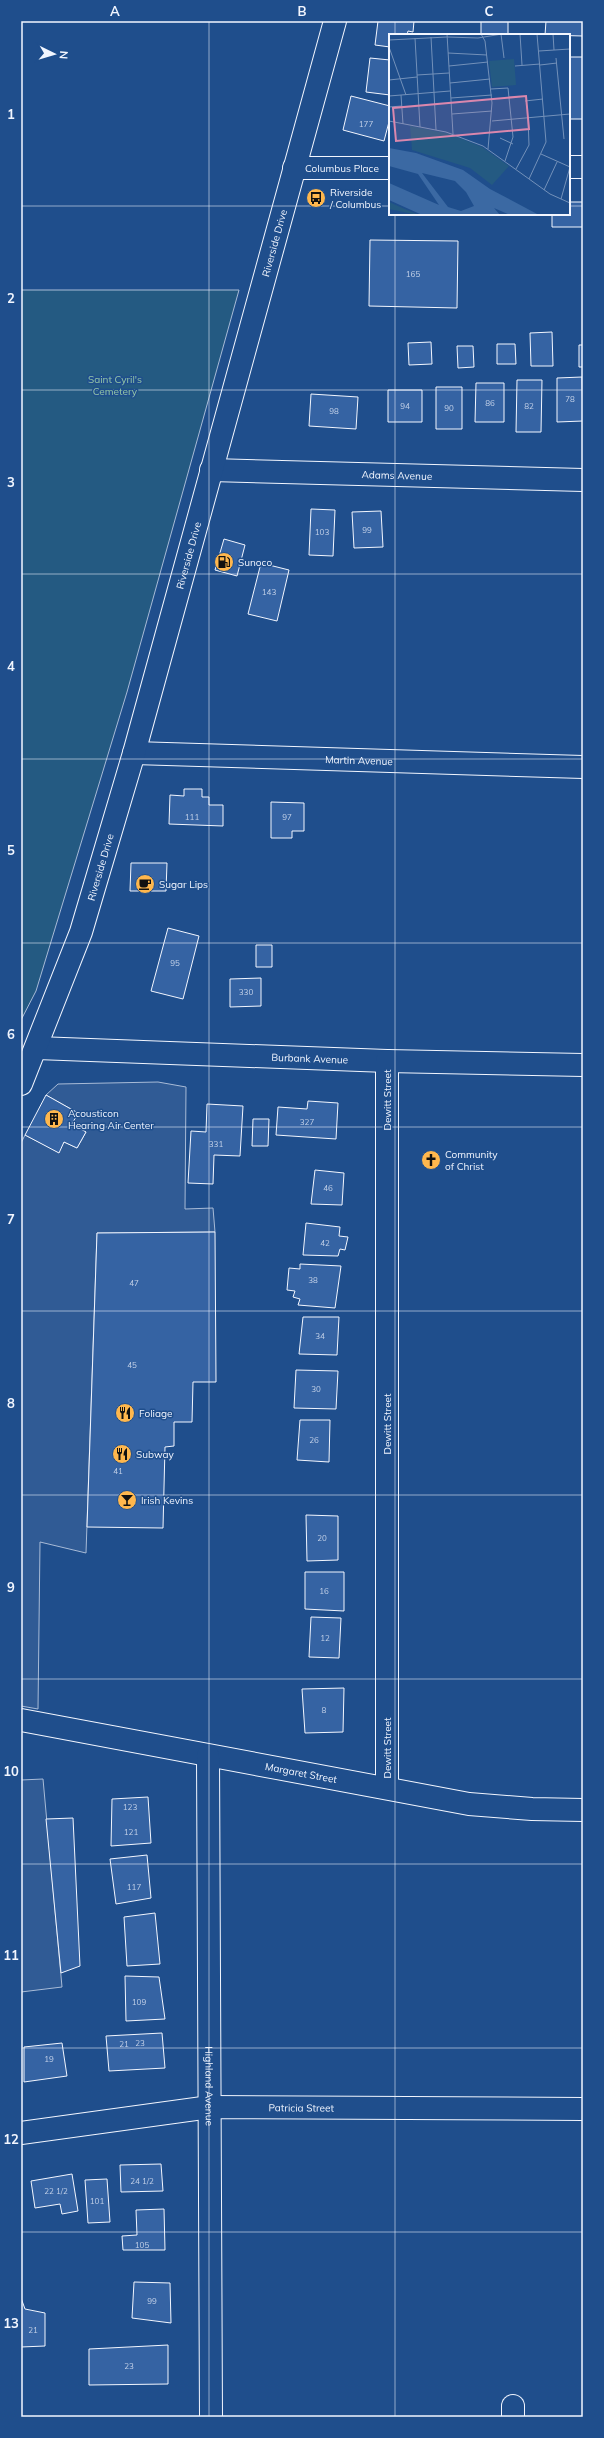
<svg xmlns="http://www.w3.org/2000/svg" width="604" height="2438" font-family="Mulish,sans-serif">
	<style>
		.green { fill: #245a82; stroke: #a8bbd7 }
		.parking { fill: #305b95; stroke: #a8bbd7 }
		.building { fill: #3563a3; stroke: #f2f6ff }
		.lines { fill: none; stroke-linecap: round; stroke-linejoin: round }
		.minor-casing { stroke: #f2f6ff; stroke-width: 24 }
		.major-casing { stroke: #f2f6ff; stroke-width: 24 }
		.minor { stroke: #1f4e8c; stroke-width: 22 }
		.major { stroke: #1f4e8c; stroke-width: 22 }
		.grid { fill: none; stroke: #f2f6ff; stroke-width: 1; stroke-opacity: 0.55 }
		.labels { text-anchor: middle; stroke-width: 3; stroke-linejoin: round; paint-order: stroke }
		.number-label { font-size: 8px; fill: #c3d1e8 }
		.street-label { font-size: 10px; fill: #f2f6ff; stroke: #1f4e8c }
		.poi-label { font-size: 10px; fill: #f2f6ff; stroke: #1f4e8c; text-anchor: start }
		.park-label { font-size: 10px; fill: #97c8a6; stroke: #1f4e8c }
		.inset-road { fill: none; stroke: #7391ba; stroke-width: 1 }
		.view { fill: #da87ad; fill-opacity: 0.15; stroke: #da87ad; stroke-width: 2 }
		.inset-edge { fill: none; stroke: #f2f6ff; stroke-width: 2 }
		.neatline { fill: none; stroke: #f2f6ff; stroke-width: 1.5 }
		.grid-label { font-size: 13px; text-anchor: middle; font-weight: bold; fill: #f2f6ff }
	</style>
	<rect width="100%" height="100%" fill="#1f4e8c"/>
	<path class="green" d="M21,290H239L127,692L36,991L21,1020Z"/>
	<path class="parking" d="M158,1082L186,1087L185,1209L213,1208L215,1232L97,1233L86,1553L40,1542L38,1709L21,1706V1143L25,1135L58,1152L64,1142L77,1148L86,1132L72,1124L78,1113L46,1095L58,1084Z
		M43,1779L62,1987L21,1992V1780Z"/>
	<path class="building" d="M378,21H414L413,32L408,31L407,35H390V47L375,45Z
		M481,21H508V35H481Z
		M546,21H583V36L545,35Z
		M569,57H583V119H569Z
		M370,58L390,60V95L366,92Z
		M351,96L390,106V118L384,141L343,130Z
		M569,202H583V227H552V214H569Z
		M370,240L458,241L457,308L369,306Z
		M552,332L553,366H531L530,333Z
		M431,342L432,364L409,365L408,343Z
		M497,344H515L516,364H497Z
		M579,345H583V367H579Z
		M457,346H473L474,367L458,368Z
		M582,377L583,421L557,422V378Z
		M517,380H542L541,432H516Z
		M476,383H504V422H475Z
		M436,387H462V429H436Z
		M388,390H422V422H388Z
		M311,394L358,397L356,429L309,426Z
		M311,509L335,510L333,556L309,555Z
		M381,511L383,547L354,548L352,512Z
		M224,539L245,545L237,576L215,570Z
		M261,563L289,570L277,621L248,614Z
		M184,789H202V797H209V805H223V826L169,824L170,795L184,796Z
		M271,802L304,803V831H292V838H271Z
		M131,863H167L166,891H130Z
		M168,928L199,936L183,999L151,991Z
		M256,945H272V967H256Z
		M261,978V1006L230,1007V979Z
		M46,1095L78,1113L72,1124L86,1132L77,1148L64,1142L59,1153L25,1135Z
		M308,1101L338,1103L336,1139L276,1135L278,1107L307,1109Z
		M207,1104L243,1106L240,1156L214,1155L213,1184L188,1183L191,1131L206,1132Z
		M253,1119H269L268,1146H252Z
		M315,1170L344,1173L342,1205L311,1204Z
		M306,1223L340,1227L339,1236L348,1237L345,1250L340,1249L338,1256L303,1255Z
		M215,1232L216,1382H193L192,1422H174V1446L165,1447L163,1528L87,1527L97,1233Z
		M300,1264L341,1266L335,1308L298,1305L300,1299L293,1297L295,1291L287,1290L289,1268L300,1269Z
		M303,1317H339L337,1355L299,1354Z
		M296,1370L338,1371L336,1409L294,1408Z
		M300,1420H330L329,1462L297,1460Z
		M306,1515L338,1516V1560L307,1561Z
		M305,1572H344V1611L305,1609Z
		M311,1617L341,1618L339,1658L309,1657Z
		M344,1688L343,1732L305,1733L302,1689Z
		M148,1797L151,1843L111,1846L112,1799Z
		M73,1818L80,1966L61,1973L46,1819Z
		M147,1855L151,1898L116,1904L110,1859Z
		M155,1913L160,1964L127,1966L124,1917Z
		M125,1976L159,1977L165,2019L126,2021Z
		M162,2033L165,2068L109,2071L106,2036Z
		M62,2043L67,2076L24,2082V2047Z
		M161,2164L163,2191L121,2192L120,2165Z
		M72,2174L78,2211L62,2214L60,2204L35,2208L31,2181Z
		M107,2179L110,2222L88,2223L85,2180Z
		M164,2209L165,2250H123L122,2236L137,2235L136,2210Z
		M134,2282L170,2283L171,2323L132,2318Z
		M21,2298L25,2309L45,2313V2346L21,2347Z
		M168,2345V2384L89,2385V2349Z"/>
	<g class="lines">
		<defs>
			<g id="minor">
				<path d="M569,167H583"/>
				<path id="s1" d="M294,168H390"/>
				<path id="s2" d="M211,470L583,480"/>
				<path id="s3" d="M134,753L583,767"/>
				<path id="s4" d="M37,1048L387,1061L583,1065"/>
				<path d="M387,1061V1787"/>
				<path id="s5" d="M21,1720L469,1804L532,1809L583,1810"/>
				<path id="s6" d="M208,1756L211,2417"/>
				<path id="s7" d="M21,2133L210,2107L583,2109"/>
				<path d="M513,2406V2417"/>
			</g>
			<g id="major">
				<path id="s8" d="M21,1084L81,932L134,753L335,21"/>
			</g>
		</defs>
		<use href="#minor" class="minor-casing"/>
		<use href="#major" class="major-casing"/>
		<use href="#minor" class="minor"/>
		<use href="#major" class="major"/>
	</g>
	<path class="grid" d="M209,21V2417M395,21V35M21,206H390M569,206H583M395,214V2417M21,390H583M21,574H583M21,759H583M21,943H583M21,1127H583M21,1311H583M21,1495H583M21,1679H583M21,1864H583M21,2048H583M21,2232H583"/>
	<defs>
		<symbol id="bus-disc" viewBox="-11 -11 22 22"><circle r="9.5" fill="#ffb74d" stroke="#1f4e8c"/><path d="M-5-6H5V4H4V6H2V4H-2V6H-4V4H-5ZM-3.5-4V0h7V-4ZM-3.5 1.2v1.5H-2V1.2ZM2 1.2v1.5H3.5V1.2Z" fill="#111"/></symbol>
		<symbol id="fuel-disc" viewBox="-11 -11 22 22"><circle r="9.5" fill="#ffb74d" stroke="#1f4e8c"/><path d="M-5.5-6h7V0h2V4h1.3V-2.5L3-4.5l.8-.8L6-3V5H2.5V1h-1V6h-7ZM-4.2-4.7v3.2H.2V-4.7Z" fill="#111"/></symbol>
		<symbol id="cafe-disc" viewBox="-11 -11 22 22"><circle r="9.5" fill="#ffb74d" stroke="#1f4e8c"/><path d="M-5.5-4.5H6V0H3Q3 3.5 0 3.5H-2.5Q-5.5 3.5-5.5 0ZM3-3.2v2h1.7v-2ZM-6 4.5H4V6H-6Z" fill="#111"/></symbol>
		<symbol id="building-disc" viewBox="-11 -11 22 22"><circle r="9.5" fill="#ffb74d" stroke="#1f4e8c"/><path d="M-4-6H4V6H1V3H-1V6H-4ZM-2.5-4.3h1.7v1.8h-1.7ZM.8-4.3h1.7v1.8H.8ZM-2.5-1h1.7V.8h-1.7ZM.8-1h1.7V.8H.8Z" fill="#111"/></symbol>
		<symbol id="church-disc" viewBox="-11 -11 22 22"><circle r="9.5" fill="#ffb74d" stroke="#1f4e8c"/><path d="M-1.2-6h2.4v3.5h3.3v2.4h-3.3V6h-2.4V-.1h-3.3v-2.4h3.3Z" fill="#111"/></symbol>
		<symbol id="restaurant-disc" viewBox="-11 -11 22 22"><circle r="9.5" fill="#ffb74d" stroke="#1f4e8c"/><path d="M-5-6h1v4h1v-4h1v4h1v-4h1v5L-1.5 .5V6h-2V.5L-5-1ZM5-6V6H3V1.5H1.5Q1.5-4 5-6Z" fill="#111"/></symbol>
		<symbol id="bar-disc" viewBox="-11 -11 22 22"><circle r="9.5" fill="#ffb74d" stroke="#1f4e8c"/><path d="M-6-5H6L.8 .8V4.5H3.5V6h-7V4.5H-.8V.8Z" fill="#111"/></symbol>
	</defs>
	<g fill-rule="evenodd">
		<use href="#bus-disc" x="305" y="187" width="22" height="22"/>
		<use href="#fuel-disc" x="213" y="551" width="22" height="22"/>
		<use href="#cafe-disc" x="134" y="873" width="22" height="22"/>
		<use href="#building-disc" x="43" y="1108" width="22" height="22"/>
		<use href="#church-disc" x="420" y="1149" width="22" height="22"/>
		<use href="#restaurant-disc" x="114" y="1402" width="22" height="22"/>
		<use href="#restaurant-disc" x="111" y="1443" width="22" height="22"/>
		<use href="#bar-disc" x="116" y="1489" width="22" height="22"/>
	</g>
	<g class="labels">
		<g class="number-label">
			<text x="366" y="127">177</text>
			<text x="413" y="277">165</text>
			<text x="570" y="402">78</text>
			<text x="490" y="406">86</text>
			<text x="405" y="409">94</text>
			<text x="529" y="409">82</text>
			<text x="449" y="411">90</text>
			<text x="334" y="414">98</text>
			<text x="367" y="533">99</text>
			<text x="322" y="535">103</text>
			<text x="269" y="595">143</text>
			<text x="192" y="820">111</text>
			<text x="287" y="820">97</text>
			<text x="175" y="966">95</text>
			<text x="246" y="995">330</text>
			<text x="307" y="1125">327</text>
			<text x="216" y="1147">331</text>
			<text x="328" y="1191">46</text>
			<text x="325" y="1246">42</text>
			<text x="313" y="1283">38</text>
			<text x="134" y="1286">47</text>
			<text x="320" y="1339">34</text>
			<text x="132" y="1368">45</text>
			<text x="316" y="1392">30</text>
			<text x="314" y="1443">26</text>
			<text x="118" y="1474">41</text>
			<text x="322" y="1541">20</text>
			<text x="324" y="1594">16</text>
			<text x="325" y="1641">12</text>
			<text x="324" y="1713">8</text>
			<text x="130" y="1810">123</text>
			<text x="131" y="1835">121</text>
			<text x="134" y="1890">117</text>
			<text x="139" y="2005">109</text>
			<text x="140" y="2046">23</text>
			<text x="124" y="2047">21</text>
			<text x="49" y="2062">19</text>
			<text x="142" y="2184">24 1/2</text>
			<text x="56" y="2194">22 1/2</text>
			<text x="97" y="2204">101</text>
			<text x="142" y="2248">105</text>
			<text x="152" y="2304">99</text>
			<text x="33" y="2333">21</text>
			<text x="129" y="2369">23</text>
		</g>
		<g class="street-label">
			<text dy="4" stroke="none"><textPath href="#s1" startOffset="48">Columbus Place</textPath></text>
			<text dy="4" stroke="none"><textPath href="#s8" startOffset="879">Riverside Drive</textPath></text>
			<text dy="4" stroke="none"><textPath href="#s2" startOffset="186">Adams Avenue</textPath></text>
			<text dy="4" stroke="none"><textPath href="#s8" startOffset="555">Riverside Drive</textPath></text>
			<text dy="4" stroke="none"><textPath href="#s3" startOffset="225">Martin Avenue</textPath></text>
			<text dy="4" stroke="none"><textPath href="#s8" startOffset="231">Riverside Drive</textPath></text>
			<text dy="4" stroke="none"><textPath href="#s4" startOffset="273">Burbank Avenue</textPath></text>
			<text transform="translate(387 1100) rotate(-90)" y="4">Dewitt Street</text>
			<text transform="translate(387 1424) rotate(-90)" y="4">Dewitt Street</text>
			<text transform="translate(387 1748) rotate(-90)" y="4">Dewitt Street</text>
			<text dy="4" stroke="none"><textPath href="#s5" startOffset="285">Margaret Street</textPath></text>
			<text dy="4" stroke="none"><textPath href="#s6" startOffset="330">Highland Avenue</textPath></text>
			<text dy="4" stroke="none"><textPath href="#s7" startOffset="282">Patricia Street</textPath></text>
		</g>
		<g class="poi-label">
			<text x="330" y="196">Riverside<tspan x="330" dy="12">/ Columbus</tspan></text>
			<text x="238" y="566">Sunoco</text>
			<text x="159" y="888">Sugar Lips</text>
			<text x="68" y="1117">Acousticon<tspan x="68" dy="12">Hearing Air Center</tspan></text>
			<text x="445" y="1158">Community<tspan x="445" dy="12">of Christ</tspan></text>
			<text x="139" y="1417">Foliage</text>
			<text x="136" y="1458">Subway</text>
			<text x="141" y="1504">Irish Kevins</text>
		</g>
		<g class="park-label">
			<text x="115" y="383">Saint Cyril's<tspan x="115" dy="12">Cemetery</tspan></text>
		</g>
	</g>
	<g transform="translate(389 34)">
		<rect width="181" height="181" fill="#1f4e8c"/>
		<path d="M125,25L127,51L103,53L100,27ZM21,92L61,100L93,113L120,132L103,151L81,134L23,116ZM0,168L27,180L29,181L0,175Z" fill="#245a82"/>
		<path d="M0,114L27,119L74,136L101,155L150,181H121L105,174L111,181L31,180L0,166V149L50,171L29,140L0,132ZM33,139L66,147L77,158L85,172L72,177L59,173Z" fill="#3b69a3" fill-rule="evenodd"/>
		<path class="inset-road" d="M58,0L64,100M92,0L96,7L103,69L99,115M112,0L115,24M131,0L133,31M164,0L165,16M42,3L47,96M26,4L31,93M0,6L58,3L89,4L113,0M0,13L17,61M150,17L181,15M59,19L98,21M167,24L175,105M151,31L168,29M60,32L99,28M126,32L151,30M28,41L60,39M0,46L28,43M61,49L101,45M102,55L119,54L124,103L116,127M12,61L14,90M0,62L61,57M62,64L103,61M136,67L154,65M0,73L13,72M63,80L103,77M0,87L57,98L94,112L161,160L181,169M103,87L181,80M111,104L124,110M152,120L181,133M127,135L140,111L139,84M140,145L157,108L148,0M155,156L168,128M172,165L181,133"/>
		<path class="view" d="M137,62L140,95L7,107L4,74Z"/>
		<rect width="181" height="181" class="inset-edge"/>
	</g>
	<rect width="604" height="2438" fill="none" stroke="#1f4e8c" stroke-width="44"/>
	<g transform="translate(54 54) rotate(95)" stroke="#1f4e8c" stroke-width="3" paint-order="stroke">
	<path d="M0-3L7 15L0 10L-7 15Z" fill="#f2f6ff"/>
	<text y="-6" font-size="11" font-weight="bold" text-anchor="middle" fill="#f2f6ff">N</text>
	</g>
	<rect x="22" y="22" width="560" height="2394" class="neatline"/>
	<g class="grid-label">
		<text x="115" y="16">A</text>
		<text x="302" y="16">B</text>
		<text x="489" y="16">C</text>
		<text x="11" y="119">1</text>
		<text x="11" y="303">2</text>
		<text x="11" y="487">3</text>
		<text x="11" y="671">4</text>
		<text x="11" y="855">5</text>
		<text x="11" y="1039">6</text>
		<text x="11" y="1224">7</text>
		<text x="11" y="1408">8</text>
		<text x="11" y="1592">9</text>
		<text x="11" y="1776">10</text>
		<text x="11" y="1960">11</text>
		<text x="11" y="2144">12</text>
		<text x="11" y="2328">13</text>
	</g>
</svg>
